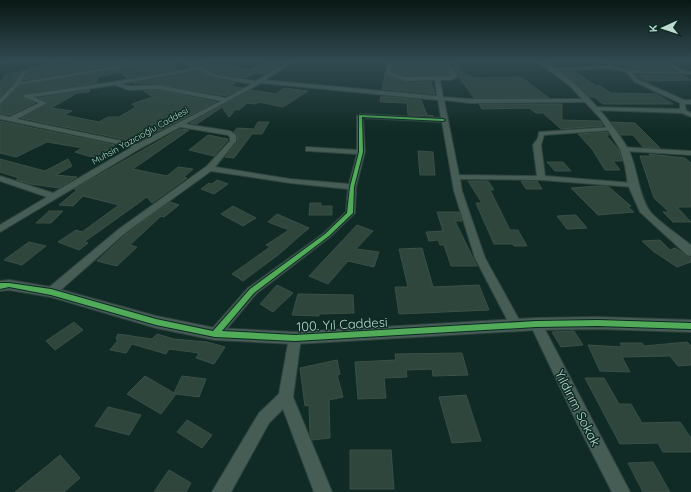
<svg xmlns="http://www.w3.org/2000/svg" width="691" height="492" font-family="Quicksand,sans-serif">
	<style>
		.building { fill: #2f463d; stroke: #3b4f47 }
		.lines { fill: none; stroke-linecap: round; stroke-linejoin: round }
		.minor-casing { stroke: #30443e; stroke-width: 2 }
		.tertiary-casing { stroke: #30443e; stroke-width: 2 }
		.minor { fill: #465d56; fill-rule: evenodd }
		.tertiary { fill: #465d56; fill-rule: evenodd }
		.cycleway-casing { stroke: #0a2a22; stroke-width: 2 }
		.cycleway { fill: #51ab58; fill-rule: evenodd }
		.labels { text-anchor: middle; stroke-width: 3; stroke-linejoin: round; paint-order: stroke }
		.far-street-label { font-size: 9px; fill: #bedbd1; stroke: #0a2a22 }
		.near-street-label { font-size: 13px; fill: #bedbd1; stroke: #0a2a22 }
	</style>
	<rect width="100%" height="100%" fill="#102b25"/>
	<path class="building" d="M69,62H130L24,80L27,73L25,70L52,63L68,66Z
		M157,62H176V70L127,78L120,72L97,77L98,81L96,83L24,94L23,98L35,103L10,115L0,114V106L20,86Z
		M265,62H283L264,74L255,73L246,78L217,74L195,63L234,66L247,70L262,65Z
		M410,62H456L466,75H469L473,78L521,77L549,98H474L450,64L446,65L449,75H405L392,71L393,63Z
		M612,62H663L675,71L632,69Z
		M574,71L596,86H600L611,93L656,94L673,104H603L594,97H590L563,72Z
		M18,72H20L14,82L0,97V83L6,74Z
		M199,72L214,78L236,83L230,86L242,88L226,96L158,84L133,83Z
		M385,75L405,82H431L435,94L382,89Z
		M636,75H682L691,80L646,81Z
		M284,88L308,91L283,107L259,102L256,104L247,103L239,110L236,109L229,117L222,107L197,124L190,123L251,90L276,94Z
		M90,90L89,92L77,93L51,108L72,111L64,115L99,122L108,117H119L136,107L132,104L153,97L144,91L158,90L216,102L137,142L21,118L48,103L38,98Z
		M381,96L421,100L427,115L434,116L408,115L407,103L380,102Z
		M479,104H562V120L600,121L603,126L561,129L543,113H536L529,108L482,109Z
		M0,121L115,145L98,157L88,156L75,152L83,148L47,142L16,157L0,153Z
		M258,122H269L262,134H252L234,158L225,157L237,142L238,135L234,132L237,128L254,129Z
		M611,122L635,123L660,148L643,147L633,135H621Z
		M180,129L189,130L133,169L167,176L178,167L193,169L184,177L187,178L152,203L147,197L84,242L88,243L79,250L58,242L76,230L82,232L119,205L83,196L73,206L59,205L77,190L74,189Z
		M607,132L609,135H606L619,150L622,161H613L620,170H605L592,149L578,134Z
		M208,135L228,139V140L214,156L189,150Z
		M418,151L433,152L435,175H420Z
		M649,154L685,158L691,163V207H677L691,222H673L663,212H669L654,198L640,156H651Z
		M0,159L45,171L68,159L72,166L56,175L77,177L59,188L31,184L16,180L19,178L0,172Z
		M547,162H563L571,171H555Z
		M217,180L228,184L214,194L201,189L209,183L212,184Z
		M468,181H488L494,190H490L510,230H518L527,246H514L513,244H494L476,203H482Z
		M521,181H537L542,189H526Z
		M598,186L609,187L631,206L628,207L634,212L598,215L571,188Z
		M170,202L179,205L164,217L161,216L130,245L137,247L117,266L97,261L126,234Z
		M310,203H321V206H332V215H309Z
		M233,206L256,218L243,226L221,214Z
		M49,211H63L51,223H36Z
		M437,212H459L462,221H455L477,266H451L444,245H440L438,240L429,241L426,232L443,231Z
		M277,214L309,228L278,255L243,281L232,274L270,247L266,245L289,230L268,222Z
		M576,215L587,228L567,229L557,216Z
		M357,225L373,231L356,249L379,252L374,267L348,261L328,284L309,276Z
		M660,240L670,250L675,248L691,258V262L677,267L653,251L642,241Z
		M29,242L46,246L22,265L4,260Z
		M422,248L433,287L479,285L489,310L399,314L395,287H408L399,249Z
		M277,285L293,293L273,312L260,304Z
		M298,294L353,295L354,313L319,314V316L292,315Z
		M74,322L83,330L55,350L46,341Z
		M574,331L583,345L561,347L552,332Z
		M118,334L152,339L157,334L174,339L207,342L225,347L214,364L196,358L199,353L169,349L166,354L132,344L126,353L110,350L118,340L116,339Z
		M687,342L691,346V365L678,366L670,356L622,357L630,372L600,371L588,345L622,347L620,343H642L644,346Z
		M462,353L468,375L433,376L432,369L406,370L407,377L384,378L386,398L358,399L355,362L396,360L395,354Z
		M337,360L340,374L337,375L343,397L329,400L330,438L312,440L310,433L309,405L305,406L300,368Z
		M145,376L174,393L182,376L206,379L199,397L176,394L161,414L127,394Z
		M585,378H604L619,404H631L642,423L680,422L691,438V452H663L658,443L620,444Z
		M466,395L481,441L452,443L439,397Z
		M108,407L141,415L129,435L95,426Z
		M187,420L212,435L202,448L177,432Z
		M350,450H391L394,489H350Z
		M60,455L80,478L64,492H15Z
		M653,462L670,492H643L628,463Z
		M169,470L191,483L186,492H154Z"/>
	<g class="lines">
		<defs>
			<path id="minor" d="M0,62H10L0,64Z
				M142,62H156L19,85L0,104V99L15,83L22,71L26,72L21,82Z
				M183,62H190L217,75L256,81L287,62H293L265,80L437,96L435,80L405,81L385,74L388,65L386,62H391L392,65L390,72L405,77L451,76L447,66L449,65L451,66L457,77L450,80H440L443,97L470,99H588V101L586,102L470,103L444,100L459,175L537,176L533,145L538,138L539,132L612,127L614,128V130L544,135L541,145L545,176L633,183L637,185L633,187L541,180L460,179L462,191L485,258L522,325L520,329L516,330L512,329L475,258L454,191L442,122L363,118L365,152L356,187L355,213L330,237L256,294L219,338L215,339L211,338L209,334L211,330L248,288L324,233L346,212L348,189L290,183L211,171L125,233L55,295L51,296L47,295L45,292L47,289L119,229L207,166L230,141V137L228,135L180,127L141,148L0,232V225L47,197L0,181V176L53,193L132,147L0,119V115L10,117L39,103L24,97V95L113,82L194,68ZM199,70L214,77L252,84L226,98L158,85L129,86L120,84ZM261,83L438,100L441,118L360,114L357,116V150L306,147V151H309L357,154L349,184L290,179L215,167L236,141V135L230,131L185,124ZM115,85L129,90L158,89L221,101L137,144L17,119L47,103L33,97Z
				M604,62H609C619,74 664,72 680,72L664,62C674,62 681,72 691,72V74L632,73L639,80L684,100H691V104H685L686,110L691,113V117L682,113L593,110L592,109L595,107L680,109V103L635,82L626,72L610,68L550,71L548,70L550,69L607,66Z
				M621,147L691,151V155L624,151H621Z
				M536,319L540,320L630,492H612L579,427L530,324L532,320Z
				M295,333L299,334L301,338L293,397L332,492H314L283,409L269,423L231,492H212L259,413L279,394L289,338L291,334Z"/>
			<path id="tertiary" d="M538,62C563,62 617,127 628,149C638,168 637,191 649,210C656,220 681,237 691,245V256L687,255L640,212L628,185L625,166L620,149L600,118L570,86Z
				M9,280L51,287L156,316L215,328L295,332L536,318L598,317L691,320V332L598,329L536,330L295,344L215,340L156,328L51,297L9,290L0,291V281Z"/>
		</defs>
		<use href="#minor" class="minor-casing"/>
		<use href="#tertiary" class="tertiary-casing"/>
		<use href="#minor" class="minor"/>
		<use href="#tertiary" class="tertiary"/>
		<defs>
			<path id="cycleway" d="M359,115L443,119L445,120L443,121L362,117L363,152L354,187L353,213L329,236L254,293L222,331L295,335L536,321L598,320L691,323V329L598,326L536,327L295,341L215,337L156,325L51,295L9,287L0,289V283H9L51,289L156,319L213,331L250,289L325,234L347,213L350,187L359,152Z"/>
		</defs>
		<use href="#cycleway" class="cycleway-casing"/>
		<use href="#cycleway" class="cycleway"/>
	</g>
	<linearGradient id="sky" x2="0" y2="1"><stop stop-color="#091814"/><stop offset="0.47" stop-color="#314a51"/><stop offset="1" stop-color="#314a51" stop-opacity="0"/></linearGradient>
	<rect width="691" height="131" fill="url(#sky)"/>
	<g class="labels">
		<g class="far-street-label">
			<text transform="translate(140 136) rotate(-29)" y="3">Muhsin Yazıcıoğlu Caddesi</text>
		</g>
		<g class="near-street-label">
			<text transform="translate(342 324) rotate(-3)" y="5">100. Yıl Caddesi</text>
			<text transform="translate(578 408) rotate(63)" y="5">Yıldırım Sokak</text>
		</g>
	</g>
	<g transform="translate(663 28) rotate(267)" stroke="#0a2a22" stroke-width="3" paint-order="stroke">
	<path d="M0-3L7 15L0 10L-7 15Z" fill="#bedbd1"/>
	<text y="-6" font-size="11" font-weight="bold" text-anchor="middle" fill="#bedbd1">K</text>
	</g>
</svg>
